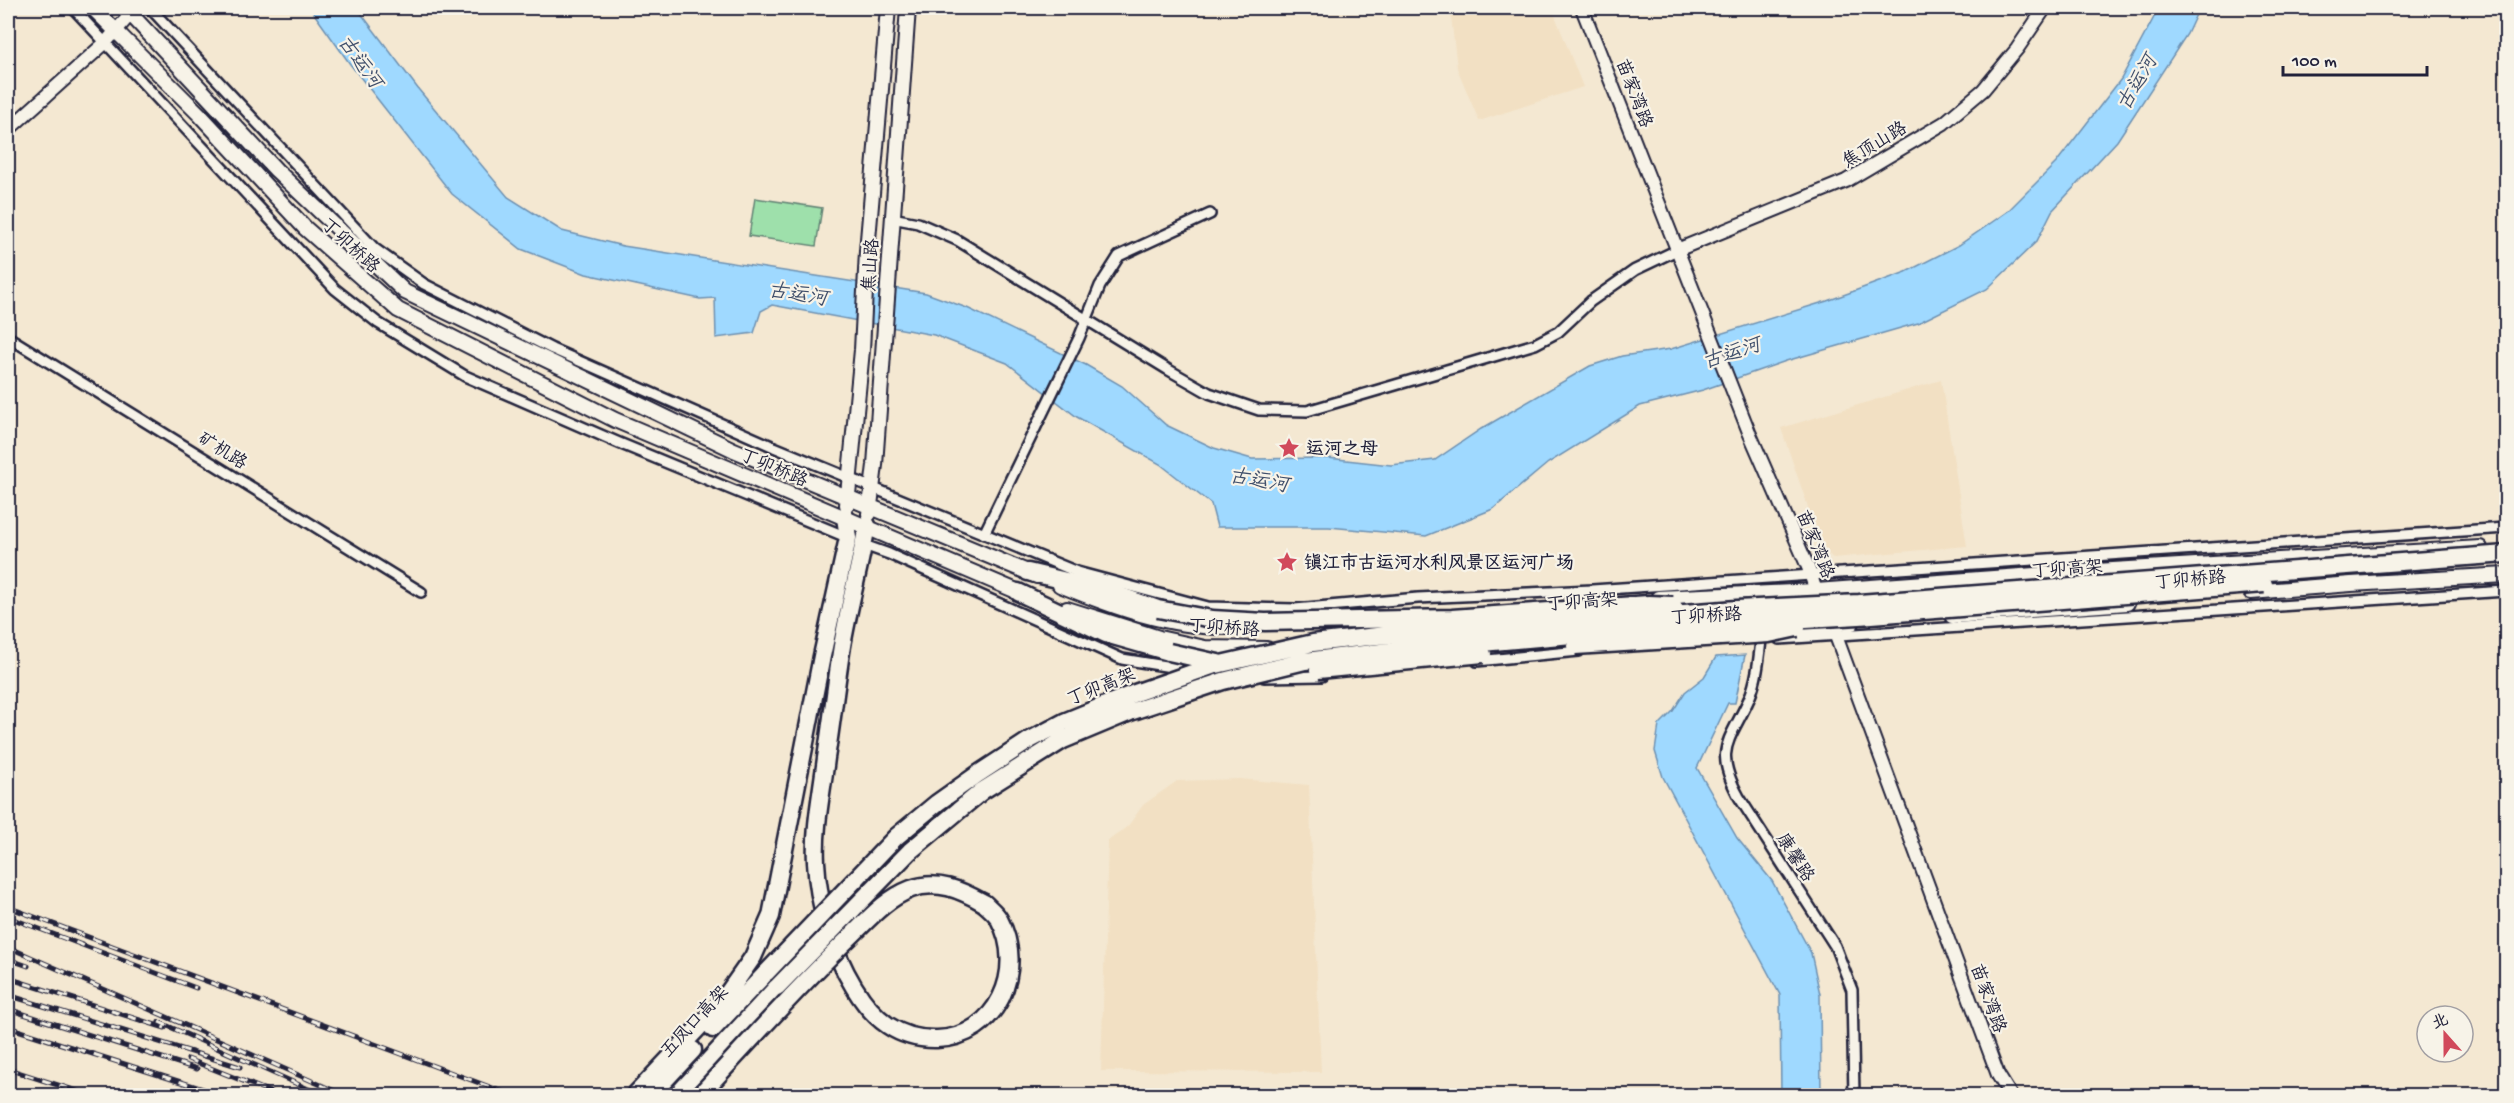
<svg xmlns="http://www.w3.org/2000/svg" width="2514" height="1103" font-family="'Gochi Hand','LXGW WenKai TC',sans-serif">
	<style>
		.built { fill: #f2e0c3 }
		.green { fill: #9ee0ab; stroke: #608173; stroke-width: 1.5 }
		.water { fill: #9fd9ff; stroke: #6d90b1; stroke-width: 1.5 }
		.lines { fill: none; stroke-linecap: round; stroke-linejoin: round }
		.street-casing { stroke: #22223b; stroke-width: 14 }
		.secondary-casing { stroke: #22223b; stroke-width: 16 }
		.primary-casing { stroke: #22223b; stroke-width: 18 }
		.highway-casing { stroke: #22223b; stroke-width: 21 }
		.street { stroke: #f7f3e8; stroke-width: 9 }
		.secondary { stroke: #f7f3e8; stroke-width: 12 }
		.primary { stroke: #f7f3e8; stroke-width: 14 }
		.highway { stroke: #f7f3e8; stroke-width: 16 }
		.rail-casing { stroke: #22223b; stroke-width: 5 }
		.rail { stroke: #f7f3e8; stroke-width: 3; stroke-dasharray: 9; stroke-linecap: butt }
		.highway-bridge-casing { stroke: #22223b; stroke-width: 21; stroke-linecap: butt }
		.highway-bridge { stroke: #f7f3e8; stroke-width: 16 }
		.labels { text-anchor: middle; stroke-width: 4.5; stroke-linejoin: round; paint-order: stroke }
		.street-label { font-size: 18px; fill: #22223b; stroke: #f7f3e8 }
		.poi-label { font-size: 18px; font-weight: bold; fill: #22223b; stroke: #f7f3e8; text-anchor: start }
		.water-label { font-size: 20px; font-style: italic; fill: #41506c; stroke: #f7f3e8 }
	</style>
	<rect width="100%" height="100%" fill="#f4e8d2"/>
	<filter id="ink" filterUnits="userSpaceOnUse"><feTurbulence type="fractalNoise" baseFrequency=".0167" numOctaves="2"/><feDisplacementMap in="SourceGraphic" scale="12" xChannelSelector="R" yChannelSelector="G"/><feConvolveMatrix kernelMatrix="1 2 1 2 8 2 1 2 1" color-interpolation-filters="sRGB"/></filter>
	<g filter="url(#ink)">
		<path class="built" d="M1450,8H1552L1583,87L1479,121L1457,68Z
			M1941,380L1967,546L1833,558L1822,548L1781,428Z
			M1240,779L1309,785L1321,1072L1101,1071L1108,841L1128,826L1143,805L1177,781Z"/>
		<path class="green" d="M755,198L822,208L816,246L749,236Z"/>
		<path class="water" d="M310,8H357L419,90L508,197L562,231L623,246L926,293L967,308L1086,365L1122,386L1166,425L1214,448L1252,459L1328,458L1391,465L1435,460L1481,429L1590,366L1622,356L1671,349L1827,301L1906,272L1959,245L2008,211L2056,163L2121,79L2159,8H2199L2187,34L2117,141L2052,211L2037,241L1987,289L1918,323L1786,361L1703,390L1640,406L1548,463L1493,509L1426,536L1329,527H1217L1211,504L1160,464L1077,417L1007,363L934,335L772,305L761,311L754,333L716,338L715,298L700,299L586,274L521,249L452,194L350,64Z
			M1745,655L1735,703H1728L1697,768L1737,838L1772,881L1811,953L1820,994L1821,1095H1781L1780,995L1663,777L1655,751L1659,725L1673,711L1685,692L1704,677L1716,657Z"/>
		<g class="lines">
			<defs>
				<path id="street" d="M73,8L335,289L378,323L465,376L619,443L849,538
					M150,8L375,249L424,284L552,349L774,447L1077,572L1208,607L1295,609L1418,598L1592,590L2506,528
					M892,218L918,223L957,240L1167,369L1209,393L1259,410L1307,411L1535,344L1558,332L1591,301L1635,270L1677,250
					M8,337L421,592
					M984,534L1079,338L1100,286L1119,256L1210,214
					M861,544L889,554L1122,659L1227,676
					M1779,639L2506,591
					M1761,640C1759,659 1757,680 1749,699C1729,743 1713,749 1739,797L1835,946L1852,990L1854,1096
					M1477,661L1579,651
					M1264,677L1322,676"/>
				<path id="secondary" d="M1582,8L1749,432L1808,567L1819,600
					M8,130L105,43L136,8
					M1677,250L1846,181L1944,123L1983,90L2017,49L2045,8
					M1827,618L1836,636L1998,1075L2011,1096"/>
				<path id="primary" d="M93,8L200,115L305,228L398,310L615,420L1026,595
					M125,8L276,170L405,292L734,450L1037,576
					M847,505L862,350L867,251L888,8
					M869,514L875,465L908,8
					M1060,585C1114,607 1168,627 1226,627
					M2251,592L2351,584L2506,575
					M1658,598L1816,591L2047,574L2480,548
					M1067,609L1159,638L1205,648L1267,649
					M1952,616L2127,603
					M1787,629L1852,623"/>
				<path id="highway" d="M867,525C860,566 849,605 842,646C836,683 832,721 826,758C822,792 814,827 816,862C818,903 832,951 854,987C873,1019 898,1040 937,1039C997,1037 1027,970 999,919C996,913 989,908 984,903
					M1028,572L1104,590L1158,609
					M1018,592L1106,634L1169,652
					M713,1029L766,973
					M634,1096L718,1007L753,957L771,916L822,656L848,538L845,517
					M650,1096L693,1050
					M676,1096L777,987"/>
			</defs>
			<use href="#street" class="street-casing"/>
			<use href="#secondary" class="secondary-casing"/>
			<use href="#primary" class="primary-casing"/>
			<use href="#highway" class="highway-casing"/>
			<use href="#street" class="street"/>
			<use href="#secondary" class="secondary"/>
			<use href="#primary" class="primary"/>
			<use href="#highway" class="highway"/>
			<defs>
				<path id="rail" d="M8,907L514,1096
					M8,917L196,988
					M8,947L346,1096
					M8,959L28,966
					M8,978L165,1028
					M8,995L240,1067
					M8,1009L197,1069
					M159,1022L324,1096
					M8,1027L225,1096
					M188,1059L278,1095
					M8,1069L92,1096"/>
			</defs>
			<use href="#rail" class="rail-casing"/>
			<use href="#rail" class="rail"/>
			<defs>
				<path id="highway-bridge" d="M1158,609L1212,619L1265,622L1452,618L1649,604L1673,605
					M1575,646L1769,634L1797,628
					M1169,652L1218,663
					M1318,670L1483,654
					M766,973L896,837L937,803L978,774L1030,740L1064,722L1135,693L1212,666L1313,643L1377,636L1737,609L1859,603L2506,554
					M777,987L910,851L982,791L1063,740L1130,712L1223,681L1305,661L1381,652L1661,627L1859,616L2264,584
					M699,1096C748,1043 795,990 847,940C867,921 885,899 911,889C937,879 961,890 984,903"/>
			</defs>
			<use href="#highway-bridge" class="highway-bridge-casing"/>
			<use href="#highway-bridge" class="highway-bridge"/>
		</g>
	</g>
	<defs>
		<symbol id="sight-bare" viewBox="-9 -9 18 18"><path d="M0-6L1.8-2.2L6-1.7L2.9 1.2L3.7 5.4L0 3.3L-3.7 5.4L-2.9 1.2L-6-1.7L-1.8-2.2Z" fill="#d1495b" stroke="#f7f3e8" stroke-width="2.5" paint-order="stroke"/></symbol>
	</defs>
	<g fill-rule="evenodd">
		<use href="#sight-bare" x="1274" y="433" width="30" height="30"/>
		<use href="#sight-bare" x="1272" y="547" width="30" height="30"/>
	</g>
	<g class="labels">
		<g class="street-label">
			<text transform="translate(1635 93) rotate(69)" y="6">苗家湾路</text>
			<text transform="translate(1874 144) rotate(-31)" y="6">焦顶山路</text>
			<text transform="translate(351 245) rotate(42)" y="6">丁卯桥路</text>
			<text transform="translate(870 265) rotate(-86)" y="6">焦山路</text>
			<text transform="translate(223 450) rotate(32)" y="6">矿机路</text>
			<text transform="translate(774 467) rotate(23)" y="6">丁卯桥路</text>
			<text transform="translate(1816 544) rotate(68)" y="6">苗家湾路</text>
			<text transform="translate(2067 568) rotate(-4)" y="6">丁卯高架</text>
			<text transform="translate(2190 579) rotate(-5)" y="6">丁卯桥路</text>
			<text transform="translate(1582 601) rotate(-4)" y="6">丁卯高架</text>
			<text transform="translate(1706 615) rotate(-3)" y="6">丁卯桥路</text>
			<text transform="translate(1224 627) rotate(4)" y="6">丁卯桥路</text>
			<text transform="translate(1101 686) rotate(-22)" y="6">丁卯高架</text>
			<text transform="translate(1796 857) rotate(57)" y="6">康馨路</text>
			<text transform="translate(1989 998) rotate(70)" y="6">苗家湾路</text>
			<text transform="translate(694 1021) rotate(-47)" y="6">五凤口高架</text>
		</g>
		<g class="poi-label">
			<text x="1306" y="454">运河之母</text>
			<text x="1304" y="568">镇江市古运河水利风景区运河广场</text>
		</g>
		<g class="water-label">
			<text transform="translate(361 61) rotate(54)" y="7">古运河</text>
			<text transform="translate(2136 82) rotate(-60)" y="7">古运河</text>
			<text transform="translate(798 293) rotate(9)" y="7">古运河</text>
			<text transform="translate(1731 352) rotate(-18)" y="7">古运河</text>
			<text transform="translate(1259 479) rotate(10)" y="7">古运河</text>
		</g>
	</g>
	<rect width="2514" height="1103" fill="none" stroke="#f7f3e8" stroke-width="30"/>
	<rect x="15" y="15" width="2484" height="1073" fill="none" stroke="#22223b" stroke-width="2" filter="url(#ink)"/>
	<g transform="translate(2445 1034) rotate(339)"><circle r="28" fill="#f7f3e8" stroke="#a29fa3" stroke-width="1.5"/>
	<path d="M0-4.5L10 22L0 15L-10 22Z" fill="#d1495b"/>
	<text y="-9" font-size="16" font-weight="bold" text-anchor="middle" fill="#22223b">北</text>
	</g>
	<path d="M2283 66v9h144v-9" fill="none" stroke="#22223b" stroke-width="3"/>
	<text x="2292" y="66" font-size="18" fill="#22223b" stroke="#f7f3e8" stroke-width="4.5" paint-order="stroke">100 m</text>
</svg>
